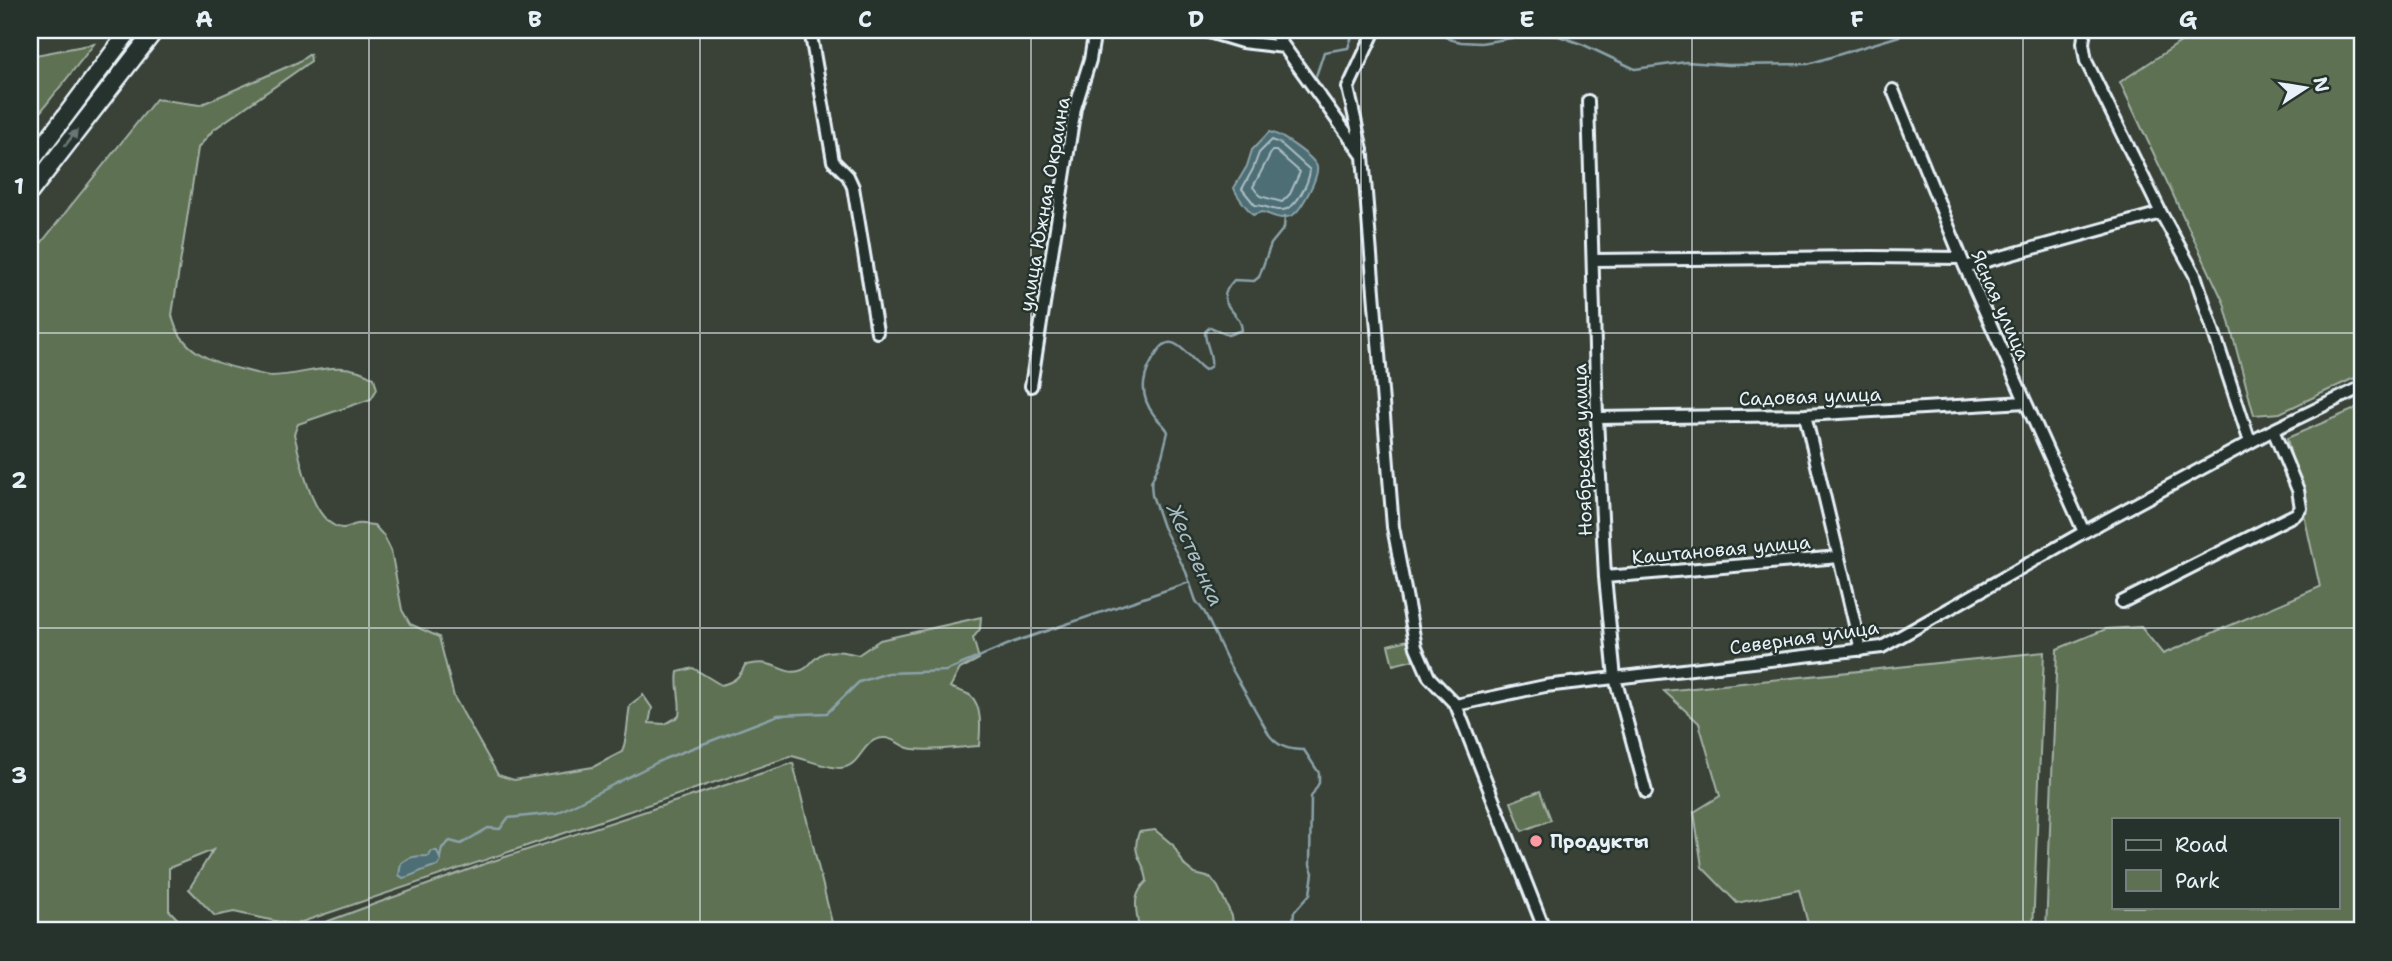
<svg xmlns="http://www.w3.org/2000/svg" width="2392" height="961" font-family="'Shantell Sans',sans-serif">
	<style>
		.green { fill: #5e7153; stroke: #a3b1a6; stroke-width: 2; fill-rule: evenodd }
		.water { fill: #4d6e74; stroke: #8ba2a9; stroke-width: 2 }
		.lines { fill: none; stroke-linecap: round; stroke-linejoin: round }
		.shore { stroke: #aabdc3; stroke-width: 2 }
		.stream { stroke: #8ba2a9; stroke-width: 2.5 }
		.street-casing { stroke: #e8f1f8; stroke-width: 16 }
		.primary-casing { stroke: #e8f1f8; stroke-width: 21 }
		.street { stroke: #26332d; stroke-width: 10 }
		.primary { stroke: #26332d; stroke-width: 16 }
		.oneway { fill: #6a7674 }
		.grid { fill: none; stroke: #e8f1f8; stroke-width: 2; stroke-opacity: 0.55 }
		.poi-dot { fill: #ff9aa2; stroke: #26332d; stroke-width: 2.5 }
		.labels { text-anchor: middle; stroke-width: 5; stroke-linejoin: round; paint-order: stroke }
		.street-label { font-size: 19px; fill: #e8f1f8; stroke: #26332d }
		.poi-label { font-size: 19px; font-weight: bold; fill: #e8f1f8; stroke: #26332d; text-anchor: start }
		.water-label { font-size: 21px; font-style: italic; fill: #aabdc3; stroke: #26332d }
		.neatline { fill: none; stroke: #e8f1f8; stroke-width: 2.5 }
		.grid-label { font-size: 23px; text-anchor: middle; font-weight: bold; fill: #e8f1f8 }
	</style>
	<rect width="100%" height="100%" fill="#3a4238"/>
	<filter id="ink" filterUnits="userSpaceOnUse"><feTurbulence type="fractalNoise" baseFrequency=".0143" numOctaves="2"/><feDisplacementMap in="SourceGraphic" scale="14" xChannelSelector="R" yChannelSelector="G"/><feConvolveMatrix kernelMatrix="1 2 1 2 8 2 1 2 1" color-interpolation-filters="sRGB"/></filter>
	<g filter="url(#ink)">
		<path class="green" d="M2199,30H2362V376L2352,379L2280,413L2254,415L2224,303L2120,82Z
			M94,44L30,125V56Z
			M310,54L311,61L213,130L198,148L172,315C179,350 212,363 244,370C252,372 261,375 270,376C308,376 338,356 374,378L377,389L371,399L298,424L294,434C301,460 311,524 342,528C347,529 351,525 357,524C362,523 368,525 374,525L384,536L391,550L402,610L410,624L439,637L454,697L498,775L514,780L593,767L622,752C628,736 627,721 630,705L643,695L652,708L649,723L665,724L679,716C682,700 675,688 678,672L693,668L721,685C734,682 740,677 745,665C753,664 760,662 767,664C779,666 786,674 799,671C809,669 809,663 816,658C827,647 845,652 858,655L880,640L981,617L980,629L973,638L979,659L960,669L950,687C956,690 966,692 971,696C983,707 980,732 979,746C958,747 934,752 913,749C901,748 895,737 883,738C861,739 862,767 840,768C828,768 805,759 792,756L293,925L234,912L215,916L189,889L213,850L169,868V910L189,931H30V257L156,99L200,105L298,62Z
			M2362,406V931H2046L2057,649L2106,629L2141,627L2163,654L2320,587L2287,438ZM2114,819H2338V907H2114Z
			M1408,640L1413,660L1393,665L1388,645Z
			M2044,652L2033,931H1810L1799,890L1737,903L1702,867L1694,812L1720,796L1699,723L1664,691Z
			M793,763L834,931H301L487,863Z
			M1540,791L1551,820L1522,831L1511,802Z
			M1155,830L1173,845L1185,866L1195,874L1211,878L1218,887L1232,916L1234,931H1139C1137,910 1130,897 1147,881C1145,860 1130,856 1139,832Z"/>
		<path class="water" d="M1269,132C1279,133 1314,157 1317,167C1319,177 1301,210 1293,215C1290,217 1286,217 1282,218C1275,218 1268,213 1261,212L1253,215C1246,207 1237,197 1234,188L1247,166L1252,150Z
			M431,851H437L441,861L437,866C424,868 416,875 403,878L399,875L401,863C409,856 418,856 429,856Z"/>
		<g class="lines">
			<path class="shore" d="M1272,140L1281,144L1310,170C1309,182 1296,210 1282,210C1273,211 1265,205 1255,205L1242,189L1253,169L1259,153Z
				M1272,151H1276L1300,172L1290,194L1282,202L1260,196L1253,187Z"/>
			<path class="stream" d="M1435,30L1449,39L1461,42L1481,43L1530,35L1559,36L1584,45L1635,69L1686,62L1728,65L1808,64L1919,30
				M2027,30L2038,34
				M1316,76L1324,52L1348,48L1354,30
				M1285,216L1284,228L1271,244L1259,277L1254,281L1234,280C1210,306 1241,309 1242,330L1228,335L1210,327L1205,332C1205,345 1213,354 1211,366L1205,370C1195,363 1187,351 1177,345C1170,340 1163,344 1159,350C1143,372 1137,393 1154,415C1159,422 1165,425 1168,432L1162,456L1151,483L1152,495L1163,527L1186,572L1196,601L1205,613L1229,664L1270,736C1279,747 1289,750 1304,750L1319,773V783L1311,797L1310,865L1313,873L1310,894L1294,912L1292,931
				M440,857L442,848L450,841L461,844L488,828L500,829L508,818L557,813L664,759L778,715L827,713L859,682L888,673L946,671L1014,642L1190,582"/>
			<defs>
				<path id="street" d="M810,30L833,161L848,176L853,187L877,332
					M1202,30L1242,42L1284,47
					M1272,30L1363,156L1393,527L1416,647L1429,677L1456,705L1545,931
					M2085,30L2083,43L2086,61L2161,213L2195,275L2250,442
					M1893,90L1965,267L2084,532
					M1588,101L1597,418L1605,577L1615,678L1646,792
					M1362,150L1348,88L1375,30
					M1594,260L1871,257L1961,258
					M1965,267L2161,213
					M1031,386L1075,108L1090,60L1095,30
					M1805,415L1861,650
					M1597,418L1805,415L2025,402
					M1605,577L1839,557
					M2122,602L2296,514L2301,508L2298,490L2273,430
					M1456,705L1545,686L1882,647L2084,532L2273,430L2362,387"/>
				<path id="primary" d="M30,163L130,30
					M30,192L155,30"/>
			</defs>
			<use href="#street" class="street-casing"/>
			<use href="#primary" class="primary-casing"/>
			<use href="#street" class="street"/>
			<use href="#primary" class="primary"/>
		</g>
		<defs><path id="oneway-solid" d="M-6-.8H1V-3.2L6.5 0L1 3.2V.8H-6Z" transform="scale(1.75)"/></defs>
		<use class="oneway" href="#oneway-solid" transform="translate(71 138) rotate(-52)"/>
	</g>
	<path class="grid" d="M369,30V931M700,30V931M1031,30V931M1361,30V931M1692,30V931M2023,30V931M30,333H2362M30,628H2362"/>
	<circle class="poi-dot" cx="1536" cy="841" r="7"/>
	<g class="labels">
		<g class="street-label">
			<text transform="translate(1044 204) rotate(-80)" y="7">улица Южная Окраина</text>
			<text transform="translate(2001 305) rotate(66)" y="7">Ясная улица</text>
			<text transform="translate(1810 396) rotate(-2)" y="7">Садовая улица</text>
			<text transform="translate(1582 450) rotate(-92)" y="7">Ноябрьская улица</text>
			<text transform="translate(1721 549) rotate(-5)" y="7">Каштановая улица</text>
			<text transform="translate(1804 637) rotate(-8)" y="7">Северная улица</text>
		</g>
		<g class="poi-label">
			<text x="1550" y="848">Продукты</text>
		</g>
		<g class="water-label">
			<text transform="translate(1195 555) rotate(66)" y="7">Жественка</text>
		</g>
	</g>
	<rect width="2392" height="961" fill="none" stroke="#26332d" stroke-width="77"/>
	<rect x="2112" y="818" width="228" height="91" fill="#26332d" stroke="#747f7e" stroke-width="2"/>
	<rect x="2126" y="840" width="35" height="10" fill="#26332d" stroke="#747f7e" stroke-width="2"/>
	<text x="2175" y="852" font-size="21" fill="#e8f1f8">Road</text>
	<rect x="2126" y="870" width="35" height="21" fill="#5e7153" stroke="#747f7e" stroke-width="2"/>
	<text x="2175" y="888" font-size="21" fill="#e8f1f8">Park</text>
	<g transform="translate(2305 88) rotate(78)" stroke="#26332d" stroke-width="5" paint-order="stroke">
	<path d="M0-5L12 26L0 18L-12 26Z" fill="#e8f1f8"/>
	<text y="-10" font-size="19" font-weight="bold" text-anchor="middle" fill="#e8f1f8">N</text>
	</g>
	<rect x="38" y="38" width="2316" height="884" class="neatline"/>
	<g class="grid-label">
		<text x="204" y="27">A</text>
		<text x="535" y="27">B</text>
		<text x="865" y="27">C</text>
		<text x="1196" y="27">D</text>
		<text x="1527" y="27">E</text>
		<text x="1857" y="27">F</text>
		<text x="2188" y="27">G</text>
		<text x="19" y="194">1</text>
		<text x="19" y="488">2</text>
		<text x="19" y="783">3</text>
	</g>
</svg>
